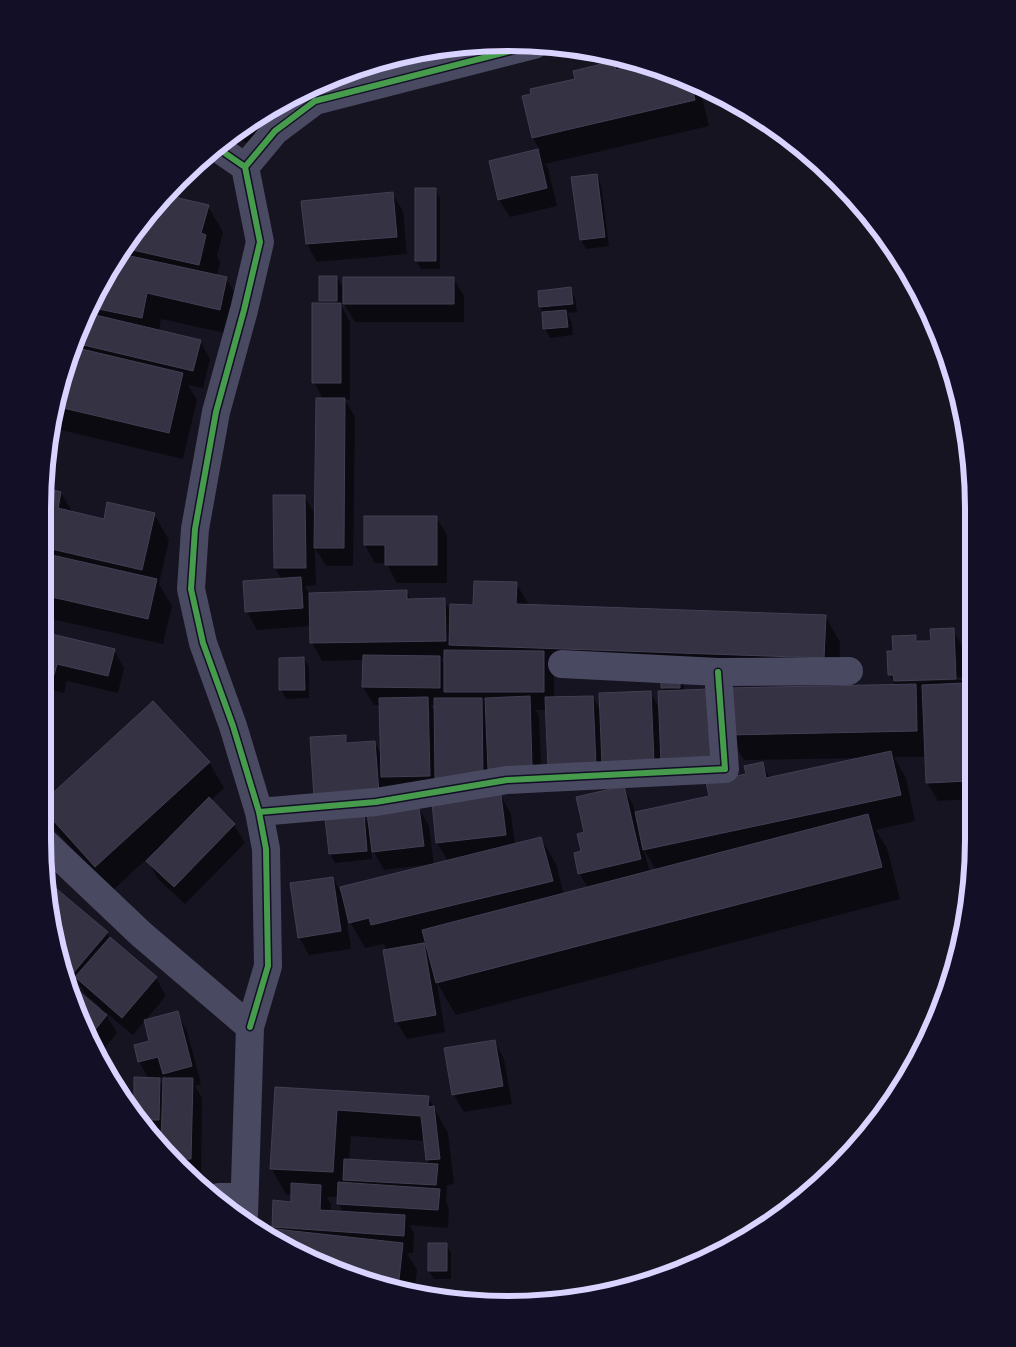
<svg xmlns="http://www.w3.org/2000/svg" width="1016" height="1347" font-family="Figtree,sans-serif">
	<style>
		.shadow { fill: #0007; fill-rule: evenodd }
		.building { fill: #343243; stroke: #433f54 }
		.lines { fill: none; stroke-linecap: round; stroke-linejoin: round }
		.minor { stroke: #4a4962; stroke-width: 28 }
		.cycleway-casing { stroke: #130f26; stroke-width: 9 }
		.cycleway { stroke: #469c4c; stroke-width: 6 }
		.rim { fill: none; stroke: #d9d4ff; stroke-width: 6 }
	</style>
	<rect width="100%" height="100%" fill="#161421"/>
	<path class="shadow" d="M508,43L387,82L376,64L417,52Z
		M613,62L618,70L638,65V63L686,78L699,85L709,126L545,164L548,168L557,206L510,217L499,200L490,162L540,150L533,138L576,80Z
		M271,110L276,118L263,149L232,137L249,121Z
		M596,175L601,184L609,246L586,249L581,240L572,178Z
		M435,189L440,198V269H421L416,260Z
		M392,193L403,211L407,254L317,262L307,244Z
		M169,197L208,206L223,232L217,256L220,262L217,276L226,278L241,304L234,335L161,319L159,331L200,341L210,359L203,388L188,385L197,400L183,459L52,428L51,433L58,387L91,302L139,225Z
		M337,278L342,286V307L350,322V400H345L355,417L353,566H326L315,548L316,585L305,586L309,594L406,591L411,600H444L451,612L474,606L516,583L529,605L825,616L840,642L839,684L681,679L684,685V691L722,777L606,784L547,710H536L539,716L542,785L499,786L493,797L501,796L511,814L515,845L541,839L556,864L564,895L588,888L579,873L586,833L623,787L633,805L635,813L710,797L747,775L762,764L770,778L859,758L744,760L729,734L896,686L889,674L894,652L916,636L919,642H932L953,630L963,648L965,686L970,694V799L938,801L927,783L926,757H894L906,778L915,821L876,830L887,848L900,899L456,1015L437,983L445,1032L407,1039L396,1021L387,951L384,944L365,948L350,922L346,907L345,908L351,949L309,955L299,937L333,878L343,896L432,865V864L384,870L371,847L372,859L335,863L330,854L363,816L370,828L369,812L325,814L345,737L349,744L375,743L381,754L380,705H374L363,687L364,660L322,661L312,643L311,626L257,630L247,612L282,580L275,568L274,496H304L316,516L323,399L314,382L322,304L320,301ZM441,659H446V667ZM554,674L662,678V687L665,692L660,709L650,692L601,712L593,697L554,698ZM962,677V680L897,682V680ZM431,705H435V712ZM387,785L392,795L433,804L437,843L448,861L434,865L429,826L419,808L388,811ZM644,851H645L656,870L650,872ZM426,941L429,954L423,945L412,947V945Z
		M453,278L464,296V322H355L344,304Z
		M570,289L575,298L577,312L567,313L571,320L573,335L550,338L545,329L543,312L540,307Z
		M43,489L61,493L73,513L104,520L154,514L169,540L159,584L172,606L163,644L43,617Z
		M436,517L447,535V583H397L386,563H375L365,545Z
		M43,633L114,650L124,668L118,693L67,681L64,693L43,688Z
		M304,658L309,667V698L286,699L281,690L280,659Z
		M153,703L209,762L224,788L210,801L234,825L245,843L185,904L158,879L148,862L157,852L155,851L111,892L56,831L43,809V804Z
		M47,875L59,892L107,933L111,940L156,978L166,996L133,1035L104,1011L117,1033L98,1056L72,992L74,989L99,1010L101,1008L86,995L81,987L63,972L58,960Z
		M177,1013L187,1031L201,1084L195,1086L202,1098L201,1177H191L179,1168L163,1147V1129H149L129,1103H135L149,1079L139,1062L135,1046L151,1042ZM165,1076L167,1079L164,1087L158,1077Z
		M494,1041L504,1059L512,1104L464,1112L453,1094Z
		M276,1088L428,1097L448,1133L454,1184L447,1185L446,1202L449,1208L448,1228L410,1225L414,1234L413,1253H407L417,1270L414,1295L302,1256L267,1232L275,1230L273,1227L292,1203V1195L286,1194L271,1168ZM351,1136L425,1141L427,1160L430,1165L349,1160ZM327,1197H338V1203L343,1212L331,1211V1204Z
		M446,1244L451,1253V1279H434L429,1271Z"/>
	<path class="building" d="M442,49L375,65V64L417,52Z
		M614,61L616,70L637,64L636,63L686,78L690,80L695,100L532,138L522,96L531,94L530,89L575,79L573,71Z
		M260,116L253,132L242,128L249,121Z
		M538,149L547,188L498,200L489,161Z
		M597,174L605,237L580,240L571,177Z
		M415,188H436V261H415Z
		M393,192L397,237L306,244L301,201Z
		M170,196L209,205L201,233L206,235L199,265L124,248L139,225Z
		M121,254L227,277L220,310L147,293L142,318L89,307Z
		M319,276H337V301H319Z
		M343,277H454V304H343Z
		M571,287L573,304L539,307L538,291Z
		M312,303H341V383H312Z
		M566,310L568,327L543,329L542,312Z
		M87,313L201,340L193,371L75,343Z
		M73,347L183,373L169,433L55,406L58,387Z
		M316,398H345L344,548H314Z
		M43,487L61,492L58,508L104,519L107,502L155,513L142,570L43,547Z
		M273,495H305L306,568H274Z
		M364,516H437V565H385V545H364Z
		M43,553L157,579L148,619L43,595Z
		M301,577L303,608L245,612L243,581Z
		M474,581L517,582L516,604L826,615L824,658L449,645L450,604L473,605Z
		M407,590V599L445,598L446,641L310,643L309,593Z
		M954,628L956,679L894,681L893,675H888L887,651H893L892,636L916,635V641H931L930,629Z
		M43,632L115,649L108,676L57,664L54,675L43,673Z
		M444,650L544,651V692H444Z
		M363,655L440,656V688L362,687Z
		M304,657L305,690H279V658Z
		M661,675H680V688H661Z
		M964,683L969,781L926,783L922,685Z
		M916,684L917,731L728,735L727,688Z
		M710,689L713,760L661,762L658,691Z
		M651,691L654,762L602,764L599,693Z
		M530,696L532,767L488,769L485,698Z
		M593,696L596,766L548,768L545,697Z
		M428,697L430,776L381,777L379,698Z
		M434,698H482L483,778H435Z
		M153,701L210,762L95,867L43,809V802Z
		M346,735V743L375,741L379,793L314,797L310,737Z
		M891,751L901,795L643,850L635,812L709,796L706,782L746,774L744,766L763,762L766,778Z
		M624,786L641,859L578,874L574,853L581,851L577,834L584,832L576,797Z
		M501,795L506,835L436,843L432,803Z
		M209,797L235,824L174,887L146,861Z
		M419,807L424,846L372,852L367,812Z
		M364,814L367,851L329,854L325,818Z
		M868,814L882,867L436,983L422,930Z
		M541,837L553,881L371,925L369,918L349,923L340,887Z
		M333,877L341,931L298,938L290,883Z
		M52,885L108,932L74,972L58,959L49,888Z
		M110,937L157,977L122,1018L75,977Z
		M424,943L436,1015L395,1022L383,950Z
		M74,987L107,1015L90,1036L71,990Z
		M178,1011L192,1066L163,1074L158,1057L138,1062L134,1045L149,1041L144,1020Z
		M495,1040L503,1086L452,1095L444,1048Z
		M134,1077L160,1078L159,1120H142L128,1101H134Z
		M163,1078H193L191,1159H172L161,1146Z
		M275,1087L429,1096L428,1107L434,1106L440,1159L426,1160L421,1116L337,1110L333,1172L270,1169Z
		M344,1159L438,1164L436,1185L343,1180Z
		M338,1182L440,1189L438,1210L337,1204Z
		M291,1183L321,1185L320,1210L405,1215L404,1236L272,1227L273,1200L291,1202Z
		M266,1228L403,1243L398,1289L302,1256L266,1231Z
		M428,1243H447V1271H428Z"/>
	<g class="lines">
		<path class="minor" d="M219,149L245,167L260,242L244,310L216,412L195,529L191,589L203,643L233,726L259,812L266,849L268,966L250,1027
			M245,167L275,131L315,101L534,45
			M562,664L718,672L849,671
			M259,812L376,802L507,780L725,769L718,672
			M43,841L141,934L250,1027L244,1215
			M219,1197H244"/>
		<defs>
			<path id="cycleway" d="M219,149L245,167L260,242L244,310L216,412L195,529L191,589L203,643L233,726L259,812L266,849L268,966L250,1027
				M245,167L275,131L315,101L534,45
				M259,812L376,802L507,780L725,769L718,672"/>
		</defs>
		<use href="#cycleway" class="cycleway-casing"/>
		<use href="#cycleway" class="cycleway"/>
	</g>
	<path d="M0 0H1016V1347H0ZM508 51H508A457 457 0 0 1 965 508V839A457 457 0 0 1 508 1296H508A457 457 0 0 1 51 839V508A457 457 0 0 1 508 51Z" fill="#130f26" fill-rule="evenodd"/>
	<path class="rim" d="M508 51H508A457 457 0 0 1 965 508V839A457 457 0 0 1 508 1296H508A457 457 0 0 1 51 839V508A457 457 0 0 1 508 51Z"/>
</svg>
